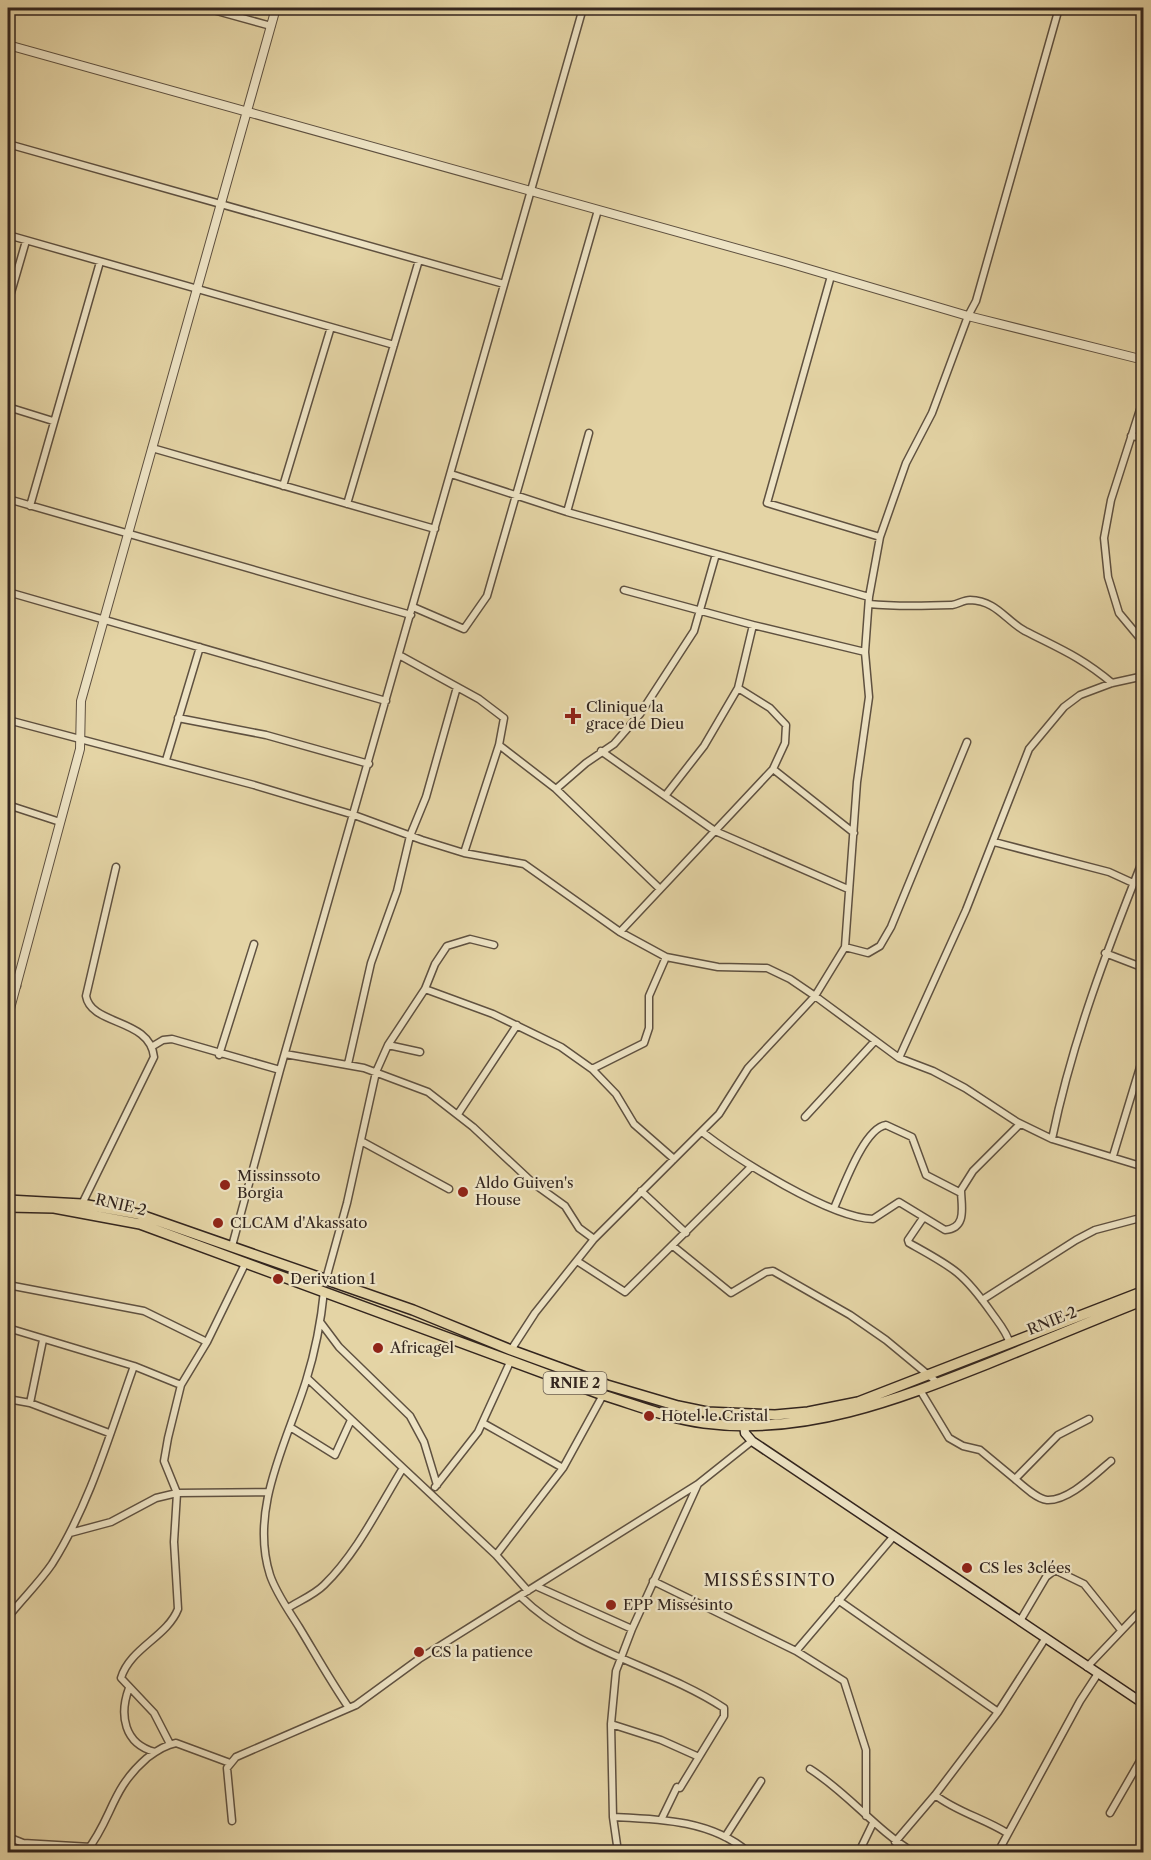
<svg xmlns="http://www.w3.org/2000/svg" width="1151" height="1860" font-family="'Libre Caslon Text',serif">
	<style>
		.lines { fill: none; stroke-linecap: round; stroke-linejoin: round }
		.minor-casing { stroke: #5f5140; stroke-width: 9 }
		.tertiary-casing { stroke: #5f5140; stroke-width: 10 }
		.secondary-casing { stroke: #33251e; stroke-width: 11 }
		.trunk-casing { stroke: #33251e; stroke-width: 12 }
		.minor { stroke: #ede3c4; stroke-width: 6 }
		.tertiary { stroke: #ede3c4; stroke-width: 8 }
		.secondary { stroke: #ede3c4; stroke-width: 8 }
		.trunk { stroke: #e4d4a5; stroke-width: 9 }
		.poi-dot { fill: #8f2418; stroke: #ede3c4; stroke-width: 2 }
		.labels { text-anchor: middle; stroke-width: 4.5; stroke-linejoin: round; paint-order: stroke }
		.shield { fill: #ede3c4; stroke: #6b5e50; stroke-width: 1.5 }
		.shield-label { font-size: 14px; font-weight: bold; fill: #33251e }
		.poi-label { font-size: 15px; fill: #33251e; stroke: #ede3c4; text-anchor: start }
		.street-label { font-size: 15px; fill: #33251e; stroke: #ede3c4 }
		.neighbourhood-label { font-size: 16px; letter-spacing: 1.5px; fill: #33251e; stroke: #ede3c4 }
	</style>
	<rect width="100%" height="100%" fill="#e4d4a5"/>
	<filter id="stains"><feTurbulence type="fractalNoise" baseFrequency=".00333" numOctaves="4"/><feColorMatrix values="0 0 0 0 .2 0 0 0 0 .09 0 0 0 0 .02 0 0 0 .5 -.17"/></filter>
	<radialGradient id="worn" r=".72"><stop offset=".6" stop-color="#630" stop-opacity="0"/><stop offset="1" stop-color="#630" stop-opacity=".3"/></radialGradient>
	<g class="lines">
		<defs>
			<path id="minor" d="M206,8L271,26
				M8,144L504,284
				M8,235L394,345
				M831,276L767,503L880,537
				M8,303L26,241
				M1144,397L1111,500L1104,538L1108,577L1119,613L1144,643
				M8,407L53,421
				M1131,436L1144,438
				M152,448L435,529
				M451,474L567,512L869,597
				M283,486L331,327
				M8,499L411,615
				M347,504L419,260
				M30,506L100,262
				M567,512L589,433
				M624,590L753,625L738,688L770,708L786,725L785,743L773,769L854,833
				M8,592L386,701
				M869,604C897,607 924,606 952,605C958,604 964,600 970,600C997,601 1005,620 1025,631C1060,649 1081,657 1112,683
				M413,607L464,629L487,596L598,210
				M753,625L865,652
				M399,655L479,699L504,718L499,745L464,853
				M178,718L266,735L369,764
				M8,720L254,785L354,815L422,840L464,853L524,864L620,932L666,957L718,967L767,968L790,979L815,996L899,1058L933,1071L965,1088L1017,1122L1052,1139L1144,1167
				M499,745L556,789
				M601,751L715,831L848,889
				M166,760L200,647
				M665,796L704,746L738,688
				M8,805L60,822
				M994,842L1109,872L1133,883
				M660,889L556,789L586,763L614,744L640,714L694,631L716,554
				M620,932L773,769
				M845,947L868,953L880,946L891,927L967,742
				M1105,953L1144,968
				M8,984L17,986
				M425,989L493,1014L561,1047L592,1069L616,1094L634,1124L674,1159
				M388,1045L420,1052
				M153,1046L163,1040L172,1039L280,1070
				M285,1054L364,1068L428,1092L473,1127L533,1183L565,1206L579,1228L594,1239
				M219,1055L254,944
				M899,1058L966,910L1029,749L1064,707L1080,695L1112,683L1144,676
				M348,1064L371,963L397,891L410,836L426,797L457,687
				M592,1069L644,1043L649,1028V996L666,957
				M458,1114L517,1025
				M805,1117L874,1042
				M702,1132C737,1159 830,1218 873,1219L899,1202L945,1230C968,1228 961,1205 961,1190L973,1171L1020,1124
				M1052,1139C1072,1041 1107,950 1144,857
				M361,1141L449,1189
				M1113,1156L1144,1054
				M641,1191L686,1233
				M82,1204L154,1057C150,1018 91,1026 86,996L116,867
				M834,1208C843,1188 864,1128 886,1125L912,1137L926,1175L961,1193
				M923,1218L908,1240L909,1243C952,1267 962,1271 991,1312C998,1322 1007,1332 1010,1344
				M232,1246L280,1070L583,8
				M673,1246L731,1293L766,1272L773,1271L850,1315L886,1340L938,1383
				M577,1261L625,1292L751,1167
				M326,1279L347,1203L376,1072L388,1045L425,989L435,964L447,946L470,939L494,945
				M8,1285L144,1311L207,1342
				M324,1291C321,1322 315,1352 306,1381C287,1442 249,1509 270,1575C276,1593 289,1611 299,1627C316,1655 331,1682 349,1708
				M982,1300L1076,1240L1095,1230L1144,1217
				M321,1323L339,1347L410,1416L424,1442L437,1485
				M8,1328L134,1366L181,1385
				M511,1350L535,1313L594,1239L719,1114L748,1068L815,996L845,947L857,782L869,697L865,652L869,597L880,537L906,463L932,413L968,316L976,301L1059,8
				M307,1378L496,1555
				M920,1390L949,1438L963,1446L980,1450L1015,1479
				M8,1399L30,1403L109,1433
				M30,1403L43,1340
				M1089,1419L1058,1435L1015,1479C1023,1486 1037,1499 1047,1500C1069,1501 1095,1474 1111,1461
				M483,1423L563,1468
				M290,1427L335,1455L351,1420
				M435,1487L478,1432L511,1360
				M70,1533L111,1522L156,1498L177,1493L268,1492
				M653,1581L796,1651L893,1537
				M538,1587L632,1629
				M528,1591L496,1555L563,1468L603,1395
				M520,1596C578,1653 658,1665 724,1708V1716L680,1788L677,1787L661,1820
				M838,1600L998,1712L1045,1639
				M288,1608C299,1601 314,1595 324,1585C357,1553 379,1507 403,1468
				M8,1617C22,1599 39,1583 52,1564C90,1504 110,1433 134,1366
				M1020,1621L1046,1577L1055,1570L1084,1584L1121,1630
				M796,1651L844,1681L866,1750V1816
				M1087,1667L1144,1607
				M129,1688C119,1715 124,1744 155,1752
				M611,1724L661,1740L699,1757
				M170,1744L154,1713L121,1678C130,1648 167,1637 178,1609L174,1542L177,1493L164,1461L168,1438L181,1385L207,1342L246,1262
				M810,1769C848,1793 875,1829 913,1852
				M935,1795C957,1812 983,1818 1007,1833
				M1110,1813L1144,1754
				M613,1817C659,1819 711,1820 748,1852
				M232,1821L227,1768L236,1757L356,1705L419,1659L698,1484
				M8,1837L23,1843L91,1847
				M725,1837L761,1781
				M895,1842L935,1795L998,1712
				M86,1852C113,1818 110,1790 147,1758C156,1751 165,1745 176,1743L230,1763
				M618,1852L613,1817L611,1724L616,1671L632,1629L698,1484L752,1441
				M859,1852L873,1823
				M998,1852L1080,1701L1097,1675"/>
			<path id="tertiary" d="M8,45L785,262L968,316L1144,360
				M8,1016L80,749L81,701L276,8"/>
			<path id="secondary" d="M743,1414L745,1433L752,1441L1144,1704"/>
			<path id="trunk" d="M8,1200L82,1204L138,1214L413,1310L511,1350L607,1385L678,1406L707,1412L775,1415L808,1412L858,1402L1144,1291
				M8,1207L54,1208L140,1224L603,1395C636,1405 670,1419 704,1423C804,1436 896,1400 987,1364C1039,1343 1091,1321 1144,1300"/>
		</defs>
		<use href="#minor" class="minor-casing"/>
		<use href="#tertiary" class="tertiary-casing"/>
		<use href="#secondary" class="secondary-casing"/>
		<use href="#trunk" class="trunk-casing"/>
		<use href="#minor" class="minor"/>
		<use href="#tertiary" class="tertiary"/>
		<use href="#secondary" class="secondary"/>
		<use href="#trunk" class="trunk"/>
	</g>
	<g class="poi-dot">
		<path d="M570 707h6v6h6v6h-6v6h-6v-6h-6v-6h6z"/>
		<circle cx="225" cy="1185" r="6"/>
		<circle cx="463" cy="1192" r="6"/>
		<circle cx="218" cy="1223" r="6"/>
		<circle cx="278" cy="1279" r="6"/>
		<circle cx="378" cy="1348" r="6"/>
		<circle cx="649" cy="1416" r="6"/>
		<circle cx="967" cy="1568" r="6"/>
		<circle cx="611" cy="1605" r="6"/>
		<circle cx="419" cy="1652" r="6"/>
	</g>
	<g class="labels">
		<rect class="shield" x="543.5" y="1372" width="63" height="22" rx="4.5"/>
		<g class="shield-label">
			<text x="575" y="1388">RNIE 2</text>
		</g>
		<g class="poi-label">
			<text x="586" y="712">Clinique la<tspan x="586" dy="17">grace de Dieu</tspan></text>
			<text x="237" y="1181">Missinssoto<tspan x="237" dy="17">Borgia</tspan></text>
			<text x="475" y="1188">Aldo Guiven's<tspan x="475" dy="17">House</tspan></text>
			<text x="230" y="1228">CLCAM d'Akassato</text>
			<text x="290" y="1284">Derivation 1</text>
			<text x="390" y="1353">Africagel</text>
			<text x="661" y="1421">Hotel le Cristal</text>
			<text x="979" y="1573">CS les 3clées</text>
			<text x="623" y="1610">EPP Missésinto</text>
			<text x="431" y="1657">CS la patience</text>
		</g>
		<g class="street-label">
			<text transform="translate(121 1205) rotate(13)" y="5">RNIE 2</text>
			<text transform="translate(1052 1321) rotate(-22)" y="5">RNIE 2</text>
		</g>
		<g class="neighbourhood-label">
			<text x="770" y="1586">MISSÉSSINTO</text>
		</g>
	</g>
	<rect width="1151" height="1860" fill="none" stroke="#e4d4a5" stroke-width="30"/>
	<rect x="9" y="9" width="1133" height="1842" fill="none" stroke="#33251e" stroke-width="3"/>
	<rect x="15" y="15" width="1121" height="1830" fill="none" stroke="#33251e" stroke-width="1.5"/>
	<rect width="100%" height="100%" filter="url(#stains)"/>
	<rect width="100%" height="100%" fill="url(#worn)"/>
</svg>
